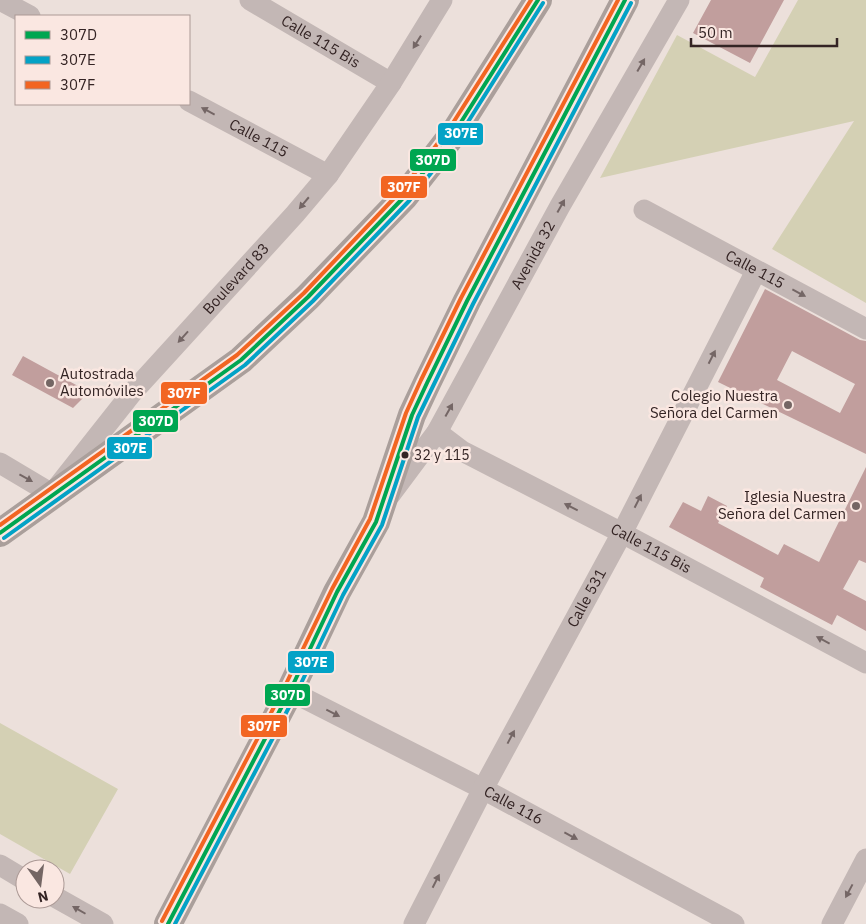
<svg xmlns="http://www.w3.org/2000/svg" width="866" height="924" font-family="'IBM Plex Sans',sans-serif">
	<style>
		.green { fill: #d4d0b4 }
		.building { fill: #c19e9d; fill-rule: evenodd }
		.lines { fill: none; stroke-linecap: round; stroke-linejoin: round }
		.minor { stroke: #c3b7b5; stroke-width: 21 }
		.highway { stroke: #aa9f9b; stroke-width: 28 }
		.bus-1-casing { stroke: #fae7e1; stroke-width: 8 }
		.bus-2-casing { stroke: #fae7e1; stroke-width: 8 }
		.bus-3-casing { stroke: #fae7e1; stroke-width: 8 }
		.bus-1 { stroke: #00a651; stroke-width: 4 }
		.bus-2 { stroke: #03a2c6; stroke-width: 4 }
		.bus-3 { stroke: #f26522; stroke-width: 4 }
		.oneway { fill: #746665 }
		.poi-dot { fill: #746664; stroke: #fae7e1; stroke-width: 2 }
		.bus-dot { fill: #342424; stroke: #fae7e1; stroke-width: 2 }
		.labels { text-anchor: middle; stroke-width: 5; stroke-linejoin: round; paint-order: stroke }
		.bus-label { font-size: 14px; fill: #342424; stroke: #fae7e1; text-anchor: start }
		.street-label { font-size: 15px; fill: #342424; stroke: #fae7e1 }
		.poi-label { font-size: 15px; fill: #342424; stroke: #fae7e1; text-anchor: end }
		.line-badge { stroke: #fae7e1; stroke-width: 2 }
		.badge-label { font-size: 14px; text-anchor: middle; font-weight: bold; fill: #fff }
	</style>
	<rect width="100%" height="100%" fill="#ece0db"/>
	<path class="green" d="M798,0H866V303L772,249L854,121L600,178L677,35L755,77Z
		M0,723L118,789L70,874L0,834Z"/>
	<path class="building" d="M711,0H784L750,63L693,33Z
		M765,289L860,340L866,341V454L718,382ZM792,351L855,384L840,413L777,380Z
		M23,356L89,392L73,408L12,375Z
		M866,467V563L859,560L843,589L866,601V631L837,615L832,625L760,587L764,578L669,527L683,502L701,511L708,496L727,506L718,523L778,555L784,544L819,562Z"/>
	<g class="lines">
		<g class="minor">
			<path d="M0,0L30,16"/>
			<path id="s1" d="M250,0L391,83"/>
			<path id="s2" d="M189,101L328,175"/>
			<path id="s3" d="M644,210L866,329"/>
			<path id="s4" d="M437,432L462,451L622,533L866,663"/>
			<path id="s5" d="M0,463L52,494L131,394L295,214L328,175L391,83L442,0"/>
			<path id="s6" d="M390,495L437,432L560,206L679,0"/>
			<path id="s7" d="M290,691L483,789L734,924"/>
			<path d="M0,865L25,880"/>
			<path d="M55,897L103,924"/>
			<path d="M0,914L18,924"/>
			<path id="s8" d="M414,924L483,789L622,533L756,271"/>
			<path d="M832,924L866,859"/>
		</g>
		<path class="highway" d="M0,533L241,360L308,297L404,197L430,164L456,130L538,0
			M168,924L290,691L337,592L376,522L412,415L427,383L467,301L625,0"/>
		<defs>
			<path id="bus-1" d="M0,533L241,360L308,297L404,197L430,164L456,130L538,0
				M168,924L290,691L337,592L376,522L412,415L427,383L467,301L625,0"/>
			<path id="bus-2" d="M4,538L245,365L313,301L409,201L435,168L461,133L543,3
				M175,924L296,694L343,595L382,525L418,417L473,304L631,3"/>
			<path id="bus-3" d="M0,525L237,355L304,293L399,193L425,160L451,126L531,0
				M162,921L284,688L332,589L370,519L406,413L421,380L461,298L618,0"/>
		</defs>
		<use href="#bus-1" class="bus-1-casing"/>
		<use href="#bus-2" class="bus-2-casing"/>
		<use href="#bus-3" class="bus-3-casing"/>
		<use href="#bus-1" class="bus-1"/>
		<use href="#bus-2" class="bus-2"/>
		<use href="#bus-3" class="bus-3"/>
	</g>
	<defs><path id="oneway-solid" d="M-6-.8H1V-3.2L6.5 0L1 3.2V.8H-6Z" transform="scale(1.25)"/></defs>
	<g class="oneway">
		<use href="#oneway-solid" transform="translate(417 42) rotate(122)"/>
		<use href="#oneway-solid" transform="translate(641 65) rotate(-60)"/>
		<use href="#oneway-solid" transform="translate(208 111) rotate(-152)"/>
		<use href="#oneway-solid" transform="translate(304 203) rotate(130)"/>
		<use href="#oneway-solid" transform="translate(561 206) rotate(-61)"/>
		<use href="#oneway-solid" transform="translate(799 293) rotate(28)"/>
		<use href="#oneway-solid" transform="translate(183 337) rotate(132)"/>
		<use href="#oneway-solid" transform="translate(712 357) rotate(-63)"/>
		<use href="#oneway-solid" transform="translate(449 410) rotate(-61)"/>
		<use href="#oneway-solid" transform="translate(26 478) rotate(29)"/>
		<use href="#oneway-solid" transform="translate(638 501) rotate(-63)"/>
		<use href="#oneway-solid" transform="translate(571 507) rotate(-153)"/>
		<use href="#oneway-solid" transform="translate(823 640) rotate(-152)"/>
		<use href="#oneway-solid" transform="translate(333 713) rotate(27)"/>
		<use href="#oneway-solid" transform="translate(511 737) rotate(-62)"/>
		<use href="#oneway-solid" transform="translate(571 836) rotate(28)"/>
		<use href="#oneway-solid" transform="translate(436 881) rotate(-63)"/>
		<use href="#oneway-solid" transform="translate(849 891) rotate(118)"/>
		<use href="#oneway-solid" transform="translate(79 910) rotate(-150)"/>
	</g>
	<g class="poi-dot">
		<circle cx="50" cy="383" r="5"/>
		<circle cx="788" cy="405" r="5"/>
		<circle cx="856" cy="506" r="5"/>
	</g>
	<circle class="bus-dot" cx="405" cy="455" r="4.5"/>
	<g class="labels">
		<g class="bus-label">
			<text x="414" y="460">32 y 115</text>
		</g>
		<g class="street-label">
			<text dy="5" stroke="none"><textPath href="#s1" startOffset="82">Calle 115 Bis</textPath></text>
			<text dy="5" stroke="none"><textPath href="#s2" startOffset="79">Calle 115</textPath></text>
			<text dy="5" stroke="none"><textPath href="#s6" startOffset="280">Avenida 32</textPath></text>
			<text dy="5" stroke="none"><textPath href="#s3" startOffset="126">Calle 115</textPath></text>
			<text dy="5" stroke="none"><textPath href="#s5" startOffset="344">Boulevard 83</textPath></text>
			<text dy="5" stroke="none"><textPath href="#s4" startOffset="244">Calle 115 Bis</textPath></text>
			<text dy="5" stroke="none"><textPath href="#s8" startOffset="369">Calle 531</textPath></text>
			<text dy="5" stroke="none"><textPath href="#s7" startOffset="251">Calle 116</textPath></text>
		</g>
		<g class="poi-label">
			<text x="60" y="379" text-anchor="start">Autostrada<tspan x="60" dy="17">Automóviles</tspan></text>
			<text x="778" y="401">Colegio Nuestra<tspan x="778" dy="17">Señora del Carmen</tspan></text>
			<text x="846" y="502">Iglesia Nuestra<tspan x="846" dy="17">Señora del Carmen</tspan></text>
		</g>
	</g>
	<g class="line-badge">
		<rect x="437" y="122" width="47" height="24" rx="5" fill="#03a2c6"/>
		<rect x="409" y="148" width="48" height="24" rx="5" fill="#00a651"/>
		<rect x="380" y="175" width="48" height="24" rx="5" fill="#f26522"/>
		<rect x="160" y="381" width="48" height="24" rx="5" fill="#f26522"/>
		<rect x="132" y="409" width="47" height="24" rx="5" fill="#00a651"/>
		<rect x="106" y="436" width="47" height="24" rx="5" fill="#03a2c6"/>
		<rect x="287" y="650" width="48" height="24" rx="5" fill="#03a2c6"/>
		<rect x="264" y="683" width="47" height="24" rx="5" fill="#00a651"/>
		<rect x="240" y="714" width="48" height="24" rx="5" fill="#f26522"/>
	</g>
	<g class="badge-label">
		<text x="461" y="138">307E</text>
		<text x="433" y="165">307D</text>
		<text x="404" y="192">307F</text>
		<text x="184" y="398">307F</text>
		<text x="156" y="426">307D</text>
		<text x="130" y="453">307E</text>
		<text x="311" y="667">307E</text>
		<text x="288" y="700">307D</text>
		<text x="264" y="731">307F</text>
	</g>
	<rect x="15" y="15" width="175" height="90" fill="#fae7e1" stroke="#ab9995"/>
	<rect x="25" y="31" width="25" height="8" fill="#00a651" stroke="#ab9995"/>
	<text x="60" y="40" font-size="15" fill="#342424">307D</text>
	<rect x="25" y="56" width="25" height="8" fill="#03a2c6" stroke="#ab9995"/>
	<text x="60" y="65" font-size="15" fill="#342424">307E</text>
	<rect x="25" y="81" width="25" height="8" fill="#f26522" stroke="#ab9995"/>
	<text x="60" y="90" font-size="15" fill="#342424">307F</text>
	<g transform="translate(40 884) rotate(166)"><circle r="24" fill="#fae7e1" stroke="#ab9995"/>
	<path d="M0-4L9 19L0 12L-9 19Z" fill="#746664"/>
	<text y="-8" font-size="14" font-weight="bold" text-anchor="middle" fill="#342424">N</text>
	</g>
	<path d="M691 38v8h146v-8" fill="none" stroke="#342424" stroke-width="2.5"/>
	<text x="698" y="38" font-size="15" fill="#342424" stroke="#fae7e1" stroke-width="4" paint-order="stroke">50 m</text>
</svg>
